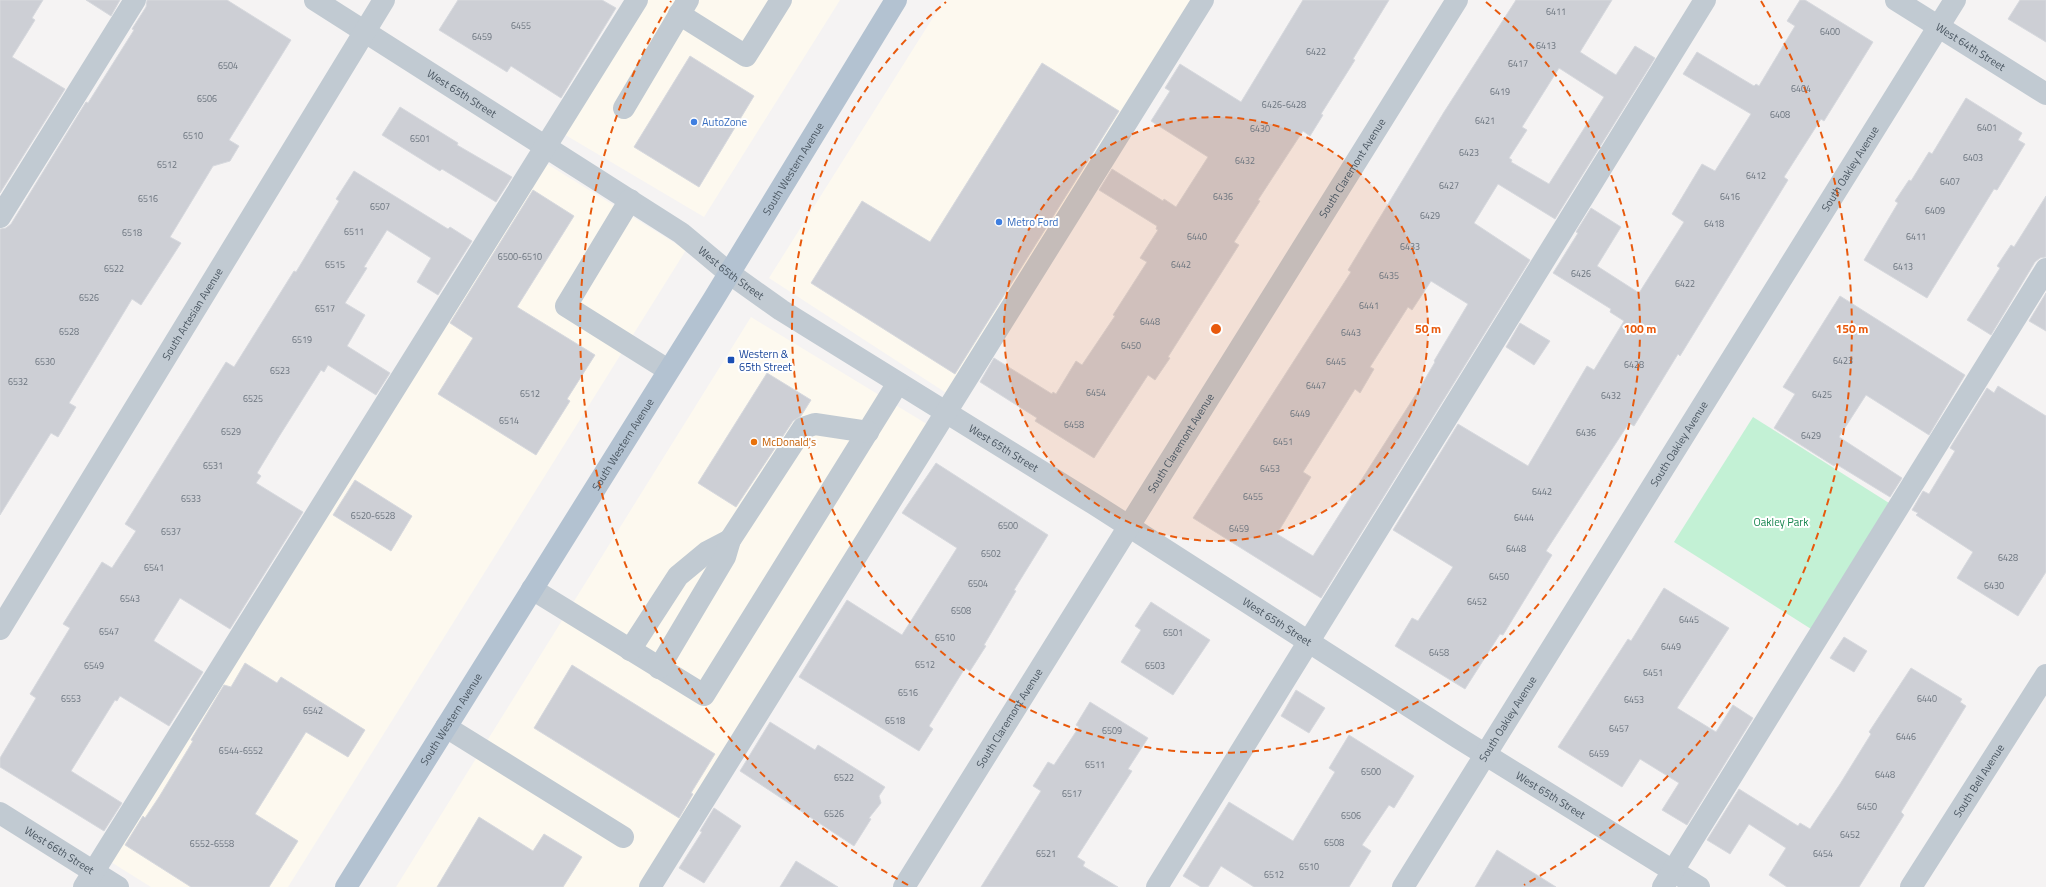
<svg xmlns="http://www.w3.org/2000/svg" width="2046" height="887" font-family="'Titillium Web',sans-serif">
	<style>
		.commercial { fill: #fdf9ef }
		.green { fill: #c3f1d5 }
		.building { fill: #cdcfd5; stroke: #d7d9de; fill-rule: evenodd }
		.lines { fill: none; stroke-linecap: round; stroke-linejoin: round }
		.minor { stroke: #c1cad2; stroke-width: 22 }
		.major { stroke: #b3c2d1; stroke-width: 22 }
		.ring { fill: none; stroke: #e8590c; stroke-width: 2; stroke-dasharray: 7 5 }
		.shop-dot { fill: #3f7fe0; stroke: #fff; stroke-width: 1.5 }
		.transit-dot { fill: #1a4fb4; stroke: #fff; stroke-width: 1.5 }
		.food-dot { fill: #e8710a; stroke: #fff; stroke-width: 1.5 }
		.labels { text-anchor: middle; stroke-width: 4; stroke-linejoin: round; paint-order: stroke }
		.number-label { font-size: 9px; fill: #6b747e }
		.street-label { font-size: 11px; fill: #4a5661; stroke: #fff }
		.shop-label { font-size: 11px; fill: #366cbe; stroke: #fff; text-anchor: start }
		.transit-label { font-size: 11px; fill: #164399; stroke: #fff; text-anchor: start }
		.food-label { font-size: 11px; fill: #c56008; stroke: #fff; text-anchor: start }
		.park-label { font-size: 11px; fill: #17864f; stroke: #fff }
		.centre { fill: #e8590c; stroke: #fff; stroke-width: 2 }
		.ring-label { font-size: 12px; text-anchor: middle; font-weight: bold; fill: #e8590c; stroke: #fff; stroke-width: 4; stroke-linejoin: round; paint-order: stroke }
	</style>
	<rect width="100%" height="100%" fill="#f5f3f3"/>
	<path class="commercial" d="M637,0H840L704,217L557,130Z
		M944,0H1203L954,398L769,278Z
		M539,159L686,250L288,887H151L103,857Z
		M751,317L935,429L650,887H396Z"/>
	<path class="green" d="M1753,417L1889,503L1811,629L1674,542Z"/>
	<path class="building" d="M0,0H43L32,18L35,20L12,57L65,89L0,193Z
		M86,0H120L111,16Z
		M147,0H227L291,40L229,140L239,146L230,161L213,166L170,237L181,243L141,305L132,299L69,403L76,407L58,437L51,433L0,515V229L6,228L11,224L86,102L88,103L134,30L132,29L146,7Z
		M458,0H602L616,8L561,98L511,66L507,72L439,30Z
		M1303,0H1389L1353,59L1355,60L1321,114L1323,115L1310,136L1303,131L1258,200L1260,201L1234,242L1239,245L1168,357L1170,358L1155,380L1148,375L1094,458L1035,421L1037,418L980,382L994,358L1052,394L1053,392L1056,394L1076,361L1082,365L1115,316L1113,315L1147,262L1140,258L1158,230L1156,229L1157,226L1099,190L1112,169L1163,201L1164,199L1176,207L1208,157L1151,121L1170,91L1165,88L1180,64L1241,102Z
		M1516,0H1612L1580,52L1616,75L1635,46L1655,58L1555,219L1498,184L1474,223L1530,260L1321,598L1193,518L1351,272L1348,270L1444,112ZM1559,68L1604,97L1549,184L1511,162L1512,160L1509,158L1527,130L1522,127ZM1431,281L1468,304L1434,361L1435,362L1418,391L1313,556L1277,534L1311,477L1303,472L1355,389L1360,393L1374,369L1370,367L1408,307L1412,310Z
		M1800,0H1805L1873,42L1824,121L1821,119L1784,177L1788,180L1680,356L1678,354L1634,426L1629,423L1546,551L1552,555L1503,635L1500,634L1465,689L1395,646L1412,618L1418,621L1453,567L1393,530L1458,424L1528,466L1587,366L1594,370L1624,321L1610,312L1611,309L1553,273L1578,233L1576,232L1591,208L1621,227L1597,266L1639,293L1684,222L1672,214L1702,164L1715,171L1751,114L1683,74L1697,52L1754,86L1756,84L1759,86L1795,26L1787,21Z
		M2020,0H2046V42L2008,19Z
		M690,56L754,96L699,187L634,147Z
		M1042,63L1119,111L955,374L811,283L862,201L930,242Z
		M1966,98L2022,133L2018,140L2025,144L1997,190L1994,189L1927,298L1864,260L1898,203L1895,201L1909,180L1911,181L1929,152L1932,154Z
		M400,107L458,143L457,145L512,177L496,202L442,169L440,171L382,135Z
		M354,171L448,229L450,227L472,241L438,295L417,282L431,258L387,230L364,267L367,268L345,303L365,315L347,346L390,373L376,395L328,365L324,372L321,370L280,435L257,473L261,476L256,483L303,512L230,629L180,598L154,640V641L203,672L169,726L120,696L117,701L115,700L71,771L122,803L104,831L0,767V758L36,698L30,694L70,628L63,624L102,562L112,568L136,531L125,524L226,362L234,367L294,271L296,272L339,201L336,199Z
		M533,190L574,216L517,307L595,355L567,399L570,401L536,455L438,394L473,338L450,323Z
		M2046,196V257L2040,258L2035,262L1991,335L1967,320L2000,268L1997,266L2011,245L2014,247Z
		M2046,293V331L2029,321Z
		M1840,296L1965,375L1929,435L1866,395L1839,437L1902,478L1890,497L1836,464L1834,466L1774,428L1795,394L1783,387Z
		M1520,323L1550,341L1534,365L1506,347Z
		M767,373L811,400L801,416L793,421L736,507L698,483Z
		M1998,386L2046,416V572L2018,616L1957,578L1973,552L1916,515L1918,513L1912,510L1923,491L1929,494L1955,451L1950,448L1987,388L1994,393Z
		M936,463L1048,535L1014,590L1016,591L984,645L986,646L970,671L965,668L929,726L933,729L919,751L799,677L847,600L902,635L957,548L902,513Z
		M355,480L412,516L391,551L333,515Z
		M1664,588L1729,628L1677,708L1716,732L1733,705L1753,718L1687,825L1662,810L1679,783L1640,759L1622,787L1558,747L1628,639L1631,641Z
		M1151,602L1210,640L1173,695L1121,662L1141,630L1135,626Z
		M1844,637L1867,651L1854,672L1830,658Z
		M245,663L277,683L281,677L365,730L348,757L306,732L255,814L298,841L269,887H191L125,845L143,816L145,818L159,797L193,741L191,740L224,685L231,687Z
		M572,665L715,754L691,793L693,794L679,818L534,728Z
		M1911,668L1962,699L1960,702L1966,706L1901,812L1904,815L1859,887H1787L1769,875L1786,848L1749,824L1730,854L1707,840L1739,789L1798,826L1800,823L1810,829L1840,784L1871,734L1869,732Z
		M1296,690L1325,708L1309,733L1281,716Z
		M1090,702L1148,738L1128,769L1132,771L1077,857L1085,862L1083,866L1118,887H981L1041,791L1033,786L1048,762L1054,765L1079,727L1076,725Z
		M770,722L815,750L818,745L885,787L879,796L881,803L869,818L871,819L854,846L740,771Z
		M1349,735L1414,776L1394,808L1389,805L1362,845L1371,851L1349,887H1254L1221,866L1208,887H1201L1183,876L1229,802L1293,841L1335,772L1329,768Z
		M714,808L741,826L704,883L679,868L702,832L700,831Z
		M479,817L533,851L544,834L582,857L563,887H437Z
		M1497,850L1556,887H1475Z
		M796,861L838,887H780Z"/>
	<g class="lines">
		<g class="minor">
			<path id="s1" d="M315,0L681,233L729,273L781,310L1094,504L1457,737L1699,887"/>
			<path id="s2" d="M1896,0L2046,94"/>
			<path d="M679,14L746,56L781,0"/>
			<path d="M624,108L688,0"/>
			<path d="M630,200L566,306L668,370"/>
			<path d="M0,217L135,0"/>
			<path d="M532,589L704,695L898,383"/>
			<path id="s3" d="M0,629L384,0"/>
			<path d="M630,650L678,576L707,552L730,540"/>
			<path d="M659,668L725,557L730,540L803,428L815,424L868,432"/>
			<path d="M446,727L623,837"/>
			<path id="s4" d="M0,813L118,887"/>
			<path d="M84,887L637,0"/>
			<path d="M650,887L1203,0"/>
			<path id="s5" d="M904,887L1457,0"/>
			<path d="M1157,887L1705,0"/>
			<path id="s6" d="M1403,887L1955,0"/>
			<path d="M1663,887L2046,269"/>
			<path id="s7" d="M1911,887L2046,675"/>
		</g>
		<path class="major" id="s8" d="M346,887L713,300L896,0"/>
	</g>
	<circle cx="1216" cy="329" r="212" fill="#e8590c" fill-opacity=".12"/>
	<g class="ring">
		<circle cx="1216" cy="329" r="212"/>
		<path d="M1486 2A424 424 0 1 1 946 2"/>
		<path d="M908 885A636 636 0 0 1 671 1M1761 1A636 636 0 0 1 1524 885"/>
	</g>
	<g class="shop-dot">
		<circle cx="694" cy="122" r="4"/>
		<circle cx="999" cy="222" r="4"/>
	</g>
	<rect class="transit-dot" x="727" y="356" width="8" height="8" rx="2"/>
	<circle class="food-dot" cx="754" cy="442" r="4"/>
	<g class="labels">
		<g class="number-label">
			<text x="1556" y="15">6411</text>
			<text x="521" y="29">6455</text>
			<text x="1830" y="35">6400</text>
			<text x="482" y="40">6459</text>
			<text x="1546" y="49">6413</text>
			<text x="1316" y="55">6422</text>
			<text x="1518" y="67">6417</text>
			<text x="228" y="69">6504</text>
			<text x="1801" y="92">6404</text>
			<text x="1500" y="95">6419</text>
			<text x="207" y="102">6506</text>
			<text x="1284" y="108">6426-6428</text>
			<text x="1780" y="118">6408</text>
			<text x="1485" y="124">6421</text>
			<text x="1987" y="131">6401</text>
			<text x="1260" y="132">6430</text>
			<text x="193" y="139">6510</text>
			<text x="420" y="142">6501</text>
			<text x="1469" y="156">6423</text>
			<text x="1973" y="161">6403</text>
			<text x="1245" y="164">6432</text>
			<text x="167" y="168">6512</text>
			<text x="1756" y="179">6412</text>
			<text x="1950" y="185">6407</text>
			<text x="1449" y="189">6427</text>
			<text x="1223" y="200">6436</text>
			<text x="1730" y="200">6416</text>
			<text x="148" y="202">6516</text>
			<text x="380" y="210">6507</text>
			<text x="1935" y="214">6409</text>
			<text x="1430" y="219">6429</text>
			<text x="1714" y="227">6418</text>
			<text x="354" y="235">6511</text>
			<text x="132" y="236">6518</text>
			<text x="1197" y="240">6440</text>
			<text x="1916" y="240">6411</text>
			<text x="1410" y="250">6433</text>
			<text x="520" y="260">6500-6510</text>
			<text x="335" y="268">6515</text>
			<text x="1181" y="268">6442</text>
			<text x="1903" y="270">6413</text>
			<text x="114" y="272">6522</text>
			<text x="1581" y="277">6426</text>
			<text x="1389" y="279">6435</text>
			<text x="1685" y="287">6422</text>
			<text x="89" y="301">6526</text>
			<text x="1369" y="309">6441</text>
			<text x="325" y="312">6517</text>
			<text x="1150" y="325">6448</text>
			<text x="69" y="335">6528</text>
			<text x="1351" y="336">6443</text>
			<text x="302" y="343">6519</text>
			<text x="1131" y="349">6450</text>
			<text x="1843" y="364">6423</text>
			<text x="45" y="365">6530</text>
			<text x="1336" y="365">6445</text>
			<text x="1634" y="368">6428</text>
			<text x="280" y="374">6523</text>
			<text x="18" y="385">6532</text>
			<text x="1316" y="389">6447</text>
			<text x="1096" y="396">6454</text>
			<text x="530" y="397">6512</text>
			<text x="1822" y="398">6425</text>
			<text x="1611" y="399">6432</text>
			<text x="253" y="402">6525</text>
			<text x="1300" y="417">6449</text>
			<text x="509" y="424">6514</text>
			<text x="1074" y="428">6458</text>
			<text x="231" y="435">6529</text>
			<text x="1586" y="436">6436</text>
			<text x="1811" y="439">6429</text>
			<text x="1283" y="445">6451</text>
			<text x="213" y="469">6531</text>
			<text x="1270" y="472">6453</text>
			<text x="1542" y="495">6442</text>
			<text x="1253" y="500">6455</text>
			<text x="191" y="502">6533</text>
			<text x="373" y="519">6520-6528</text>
			<text x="1524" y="521">6444</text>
			<text x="1008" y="529">6500</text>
			<text x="1239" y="532">6459</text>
			<text x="171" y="535">6537</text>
			<text x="1516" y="552">6448</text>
			<text x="991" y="557">6502</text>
			<text x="2008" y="561">6428</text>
			<text x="154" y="571">6541</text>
			<text x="1499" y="580">6450</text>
			<text x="978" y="587">6504</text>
			<text x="1994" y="589">6430</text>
			<text x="130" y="602">6543</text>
			<text x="1477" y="605">6452</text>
			<text x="961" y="614">6508</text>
			<text x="1689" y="623">6445</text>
			<text x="109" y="635">6547</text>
			<text x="1173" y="636">6501</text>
			<text x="945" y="641">6510</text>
			<text x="1671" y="650">6449</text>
			<text x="1439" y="656">6458</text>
			<text x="925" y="668">6512</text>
			<text x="94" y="669">6549</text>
			<text x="1155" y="669">6503</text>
			<text x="1653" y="676">6451</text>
			<text x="908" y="696">6516</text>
			<text x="71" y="702">6553</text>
			<text x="1927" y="702">6440</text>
			<text x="1634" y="703">6453</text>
			<text x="313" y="714">6542</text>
			<text x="895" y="724">6518</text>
			<text x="1619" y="732">6457</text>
			<text x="1112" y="734">6509</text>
			<text x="1906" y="740">6446</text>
			<text x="241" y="754">6544-6552</text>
			<text x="1599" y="757">6459</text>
			<text x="1095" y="768">6511</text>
			<text x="1371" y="775">6500</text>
			<text x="1885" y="778">6448</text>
			<text x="844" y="781">6522</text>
			<text x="1072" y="797">6517</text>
			<text x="1867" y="810">6450</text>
			<text x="834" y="817">6526</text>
			<text x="1351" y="819">6506</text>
			<text x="1850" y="838">6452</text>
			<text x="1334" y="846">6508</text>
			<text x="212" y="847">6552-6558</text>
			<text x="1046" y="857">6521</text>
			<text x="1823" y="857">6454</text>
			<text x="1309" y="870">6510</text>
			<text x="1274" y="878">6512</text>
		</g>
		<g class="street-label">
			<text dy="4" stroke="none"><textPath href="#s2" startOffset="88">West 64th Street</textPath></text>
			<text dy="4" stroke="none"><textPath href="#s1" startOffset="174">West 65th Street</textPath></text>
			<text dy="4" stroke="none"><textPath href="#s5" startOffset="847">South Claremont Avenue</textPath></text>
			<text dy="4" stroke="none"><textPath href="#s6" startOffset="846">South Oakley Avenue</textPath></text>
			<text dy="4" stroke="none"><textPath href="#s8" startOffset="846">South Western Avenue</textPath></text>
			<text dy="4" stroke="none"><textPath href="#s1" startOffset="498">West 65th Street</textPath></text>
			<text dy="4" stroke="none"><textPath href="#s3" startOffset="369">South Artesian Avenue</textPath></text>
			<text dy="4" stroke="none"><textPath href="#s5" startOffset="523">South Claremont Avenue</textPath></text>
			<text dy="4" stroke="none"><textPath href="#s6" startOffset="522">South Oakley Avenue</textPath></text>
			<text dy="4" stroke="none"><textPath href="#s8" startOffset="522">South Western Avenue</textPath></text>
			<text dy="4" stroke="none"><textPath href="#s1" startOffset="822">West 65th Street</textPath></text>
			<text dy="4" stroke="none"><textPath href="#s1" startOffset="1146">West 65th Street</textPath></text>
			<text dy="4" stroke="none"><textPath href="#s5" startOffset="199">South Claremont Avenue</textPath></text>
			<text dy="4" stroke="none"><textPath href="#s8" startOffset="198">South Western Avenue</textPath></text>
			<text dy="4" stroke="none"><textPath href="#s6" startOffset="198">South Oakley Avenue</textPath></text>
			<text dy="4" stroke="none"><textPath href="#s7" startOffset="126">South Bell Avenue</textPath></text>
			<text dy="4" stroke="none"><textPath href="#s1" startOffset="1470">West 65th Street</textPath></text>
			<text dy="4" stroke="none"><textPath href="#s4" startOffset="70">West 66th Street</textPath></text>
		</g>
		<g class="shop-label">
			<text x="702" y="126">AutoZone</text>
			<text x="1007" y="226">Metro Ford</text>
		</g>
		<g class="transit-label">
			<text x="739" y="358">Western &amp;<tspan x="739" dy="13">65th Street</tspan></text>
		</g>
		<g class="food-label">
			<text x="762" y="446">McDonald's</text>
		</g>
		<g class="park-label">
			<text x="1781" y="526">Oakley Park</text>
		</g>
	</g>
	<circle cx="1216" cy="329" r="6" class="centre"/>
	<g class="ring-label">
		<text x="1428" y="333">50 m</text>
		<text x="1640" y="333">100 m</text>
		<text x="1852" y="333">150 m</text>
	</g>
</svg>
